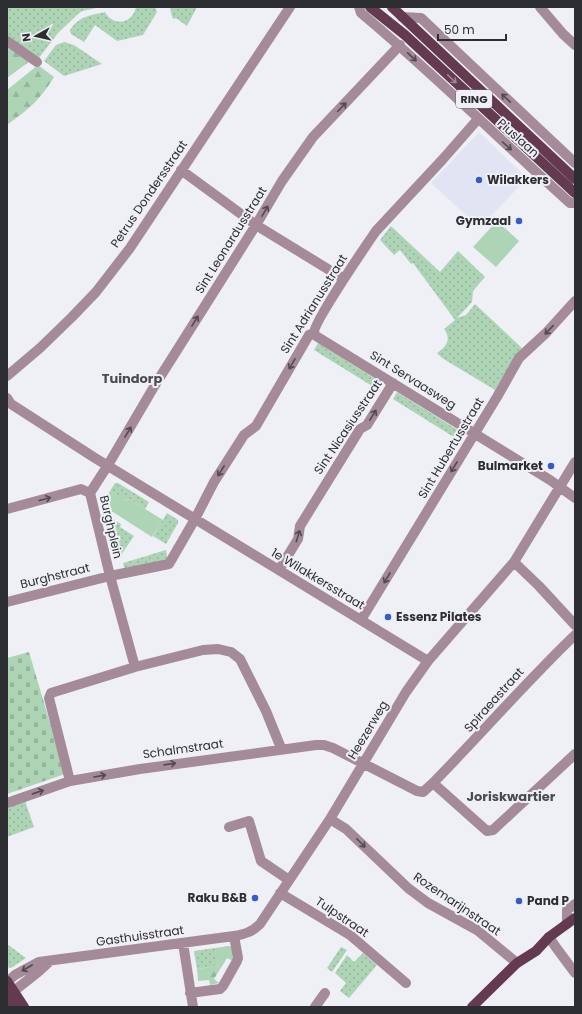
<svg xmlns="http://www.w3.org/2000/svg" width="582" height="1014" font-family="Poppins,sans-serif">
	<style>
		.built { fill: #e1e5f3 }
		.grass { fill: url(#grass-dots) }
		.forest { fill: url(#forest-firs) }
		.cemetery { fill: url(#cemetery-stones) }
		.green { fill: #add4b5 }
		.lines { fill: none; stroke-linecap: round; stroke-linejoin: round }
		.minor { stroke: #a48b97; stroke-width: 10 }
		.major { stroke: #633a50; stroke-width: 10 }
		.oneway { stroke: #514a50 }
		.oneway2 { stroke: #9b8392 }
		.poi-dot { fill: #345bcc; stroke: #eef0f6; stroke-width: 1.5 }
		.labels { text-anchor: middle; stroke-width: 4; stroke-linejoin: round; paint-order: stroke }
		.shield { fill: #eef0f6; stroke: #67686c; stroke-width: 1 }
		.shield-label { font-size: 11px; font-weight: bold; fill: #2d2e31 }
		.street-label { font-size: 12px; fill: #2d2e31; stroke: #eef0f6 }
		.poi-label { font-size: 12px; font-weight: bold; fill: #2d2e31; stroke: #eef0f6; text-anchor: start }
		.neighbourhood-label { font-size: 13px; font-weight: bold; fill: #4a4b51; stroke: #eef0f6 }
	</style>
	<defs>
		<pattern id="grass-dots" width="8" height="8" patternUnits="userSpaceOnUse"><rect width="8" height="8" fill="#add4b5"/><path d="M2 2h.1M6 6h.1" fill="none" stroke="#95b69c" stroke-width="1.8" stroke-linecap="round"/></pattern>
		<pattern id="forest-firs" width="22" height="20" patternUnits="userSpaceOnUse"><rect width="22" height="20" fill="#add4b5"/><path d="M5 1l3.5 6h-7zM16 11l3.5 6h-7z" fill="#95b69c"/></pattern>
		<pattern id="cemetery-stones" width="16" height="16" patternUnits="userSpaceOnUse"><rect width="16" height="16" fill="#add4b5"/><path d="M2 7V4a2 2 0 0 1 4 0v3zM10 15v-3a2 2 0 0 1 4 0v3z" fill="#95b69c"/></pattern>
	</defs>
	<rect width="100%" height="100%" fill="#eef0f6"/>
	<path class="built" d="M479,132L527,178L480,228L431,183Z"/>
	<path class="grass" d="M7,7H101L82,11L78,14L58,33L39,58L9,39L7,31Z
		M136,7H155L157,12L143,35L117,41L95,25L84,42L71,34L70,30C81,15 89,16 105,12C113,27 133,24 136,7Z
		M170,7H197L187,26L176,18L174,19L172,17Z
		M64,42L74,45L102,64L64,76L44,61L56,45Z
		M391,226L440,272L458,251L485,277L473,291L472,302L457,318L466,315L475,304L522,348L515,356L495,390L442,358L437,353C446,347 452,339 444,329L455,320L413,263L411,264L400,250L394,255L380,240Z
		M318,343L382,383L377,389L314,350Z
		M397,392L461,432L457,439L393,399Z
		M115,483H118L149,502L145,509L129,499L127,501L110,491Z
		M103,513L121,524L120,527L134,536L119,558L115,556Z
		M167,513L178,520V523L166,544L153,536Z
		M166,550L168,561L125,571L123,563Z
		M25,801L34,827L7,837V808Z
		M7,944L26,958L11,968H9L7,965Z
		M341,947L347,950L332,972L327,968Z
		M215,948L218,966L197,969L194,951Z
		M363,953L377,965L349,998L340,991L346,983L335,973L347,955L354,962Z"/>
	<path class="forest" d="M7,47L30,61L7,78Z
		M38,65L54,77C40,100 29,109 7,125V90Z
		M230,946L232,948L233,961L227,958L214,979L219,983L210,985L209,980L198,981L197,969L218,966L215,948Z"/>
	<path class="cemetery" d="M29,652L65,774L7,794V658Z"/>
	<path class="green" d="M497,221L519,241L496,267L473,247Z
		M110,491L127,501L129,499L163,520L152,537L102,505Z"/>
	<g class="lines">
		<path class="minor" d="M359,7L361,13C433,73 500,140 570,203H575
			M540,7L563,34L575,45
			M402,17L421,18L575,163
			M7,41L37,62
			M181,170L256,225L344,279
			M314,333L316,336L550,480L575,498
			M314,333C313,323 367,244 376,231L443,159L478,119
			M7,376L40,348L72,317L96,292L130,248L290,7
			M7,398L11,404L95,458L428,661
			M7,509L81,489L90,493
			M514,562L539,586L575,625
			M279,570L298,539L300,526L360,429L367,425L393,383
			M7,602L110,576L169,564L195,519L214,482L244,435L256,426L309,335L314,333
			M361,620L497,397L519,358L546,333L575,301
			M135,667L110,576L90,493L108,465L155,385L256,225L282,181L313,137L400,45
			M70,781L49,698L51,693L135,667L203,650L218,649L231,652L240,659L266,711L281,748
			M433,783C481,734 526,682 575,635
			M7,803L70,781L140,769L316,745H324L333,748L417,791L423,792L433,783L487,831L493,830L575,754
			M330,819L346,829L408,888L428,903L477,930L517,963
			M229,827L249,821L261,861L289,880
			M280,893L350,935L406,983
			M567,924V910L575,904
			M549,937L555,946L575,973
			M183,943L193,1007
			M7,982L15,975L39,962L234,936C245,934 252,932 260,924L330,819L406,692L428,661L514,562L575,462
			M7,991H14L38,972L49,962
			M190,993L220,989L223,986L237,961L238,958L234,936
			M315,1007L325,993"/>
		<path class="major" d="M370,7L405,35L575,193
			M392,7L575,179
			M7,981L24,1007
			M7,997L13,1007
			M472,1007L517,963L536,951L549,937L575,918"/>
	</g>
	<defs><path id="oneway-shaft" d="M-6 0H5M1.5-3L5.5 0L1.5 3" fill="none" stroke-width="1.6" stroke-linecap="round" stroke-linejoin="round"/></defs>
	<g class="oneway">
		<use href="#oneway-shaft" transform="translate(412 57) rotate(43)"/>
		<use href="#oneway-shaft" transform="translate(506 98) rotate(-137)"/>
		<use href="#oneway-shaft" transform="translate(342 107) rotate(-46)"/>
		<use href="#oneway-shaft" transform="translate(507 146) rotate(42)"/>
		<use href="#oneway-shaft" transform="translate(265 211) rotate(-60)"/>
		<use href="#oneway-shaft" transform="translate(195 321) rotate(-58)"/>
		<use href="#oneway-shaft" transform="translate(549 330) rotate(133)"/>
		<use href="#oneway-shaft" transform="translate(292 364) rotate(120)"/>
		<use href="#oneway-shaft" transform="translate(373 415) rotate(-58)"/>
		<use href="#oneway-shaft" transform="translate(128 432) rotate(-59)"/>
		<use href="#oneway-shaft" transform="translate(454 467) rotate(121)"/>
		<use href="#oneway-shaft" transform="translate(221 471) rotate(122)"/>
		<use href="#oneway-shaft" transform="translate(45 499) rotate(-15)"/>
		<use href="#oneway-shaft" transform="translate(298 536) rotate(-73)"/>
		<use href="#oneway-shaft" transform="translate(387 578) rotate(121)"/>
		<use href="#oneway-shaft" transform="translate(170 764) rotate(-8)"/>
		<use href="#oneway-shaft" transform="translate(100 776) rotate(-10)"/>
		<use href="#oneway-shaft" transform="translate(38 792) rotate(-19)"/>
		<use href="#oneway-shaft" transform="translate(361 843) rotate(45)"/>
		<use href="#oneway-shaft" transform="translate(27 968) rotate(150)"/>
	</g>
	<use class="oneway2" href="#oneway-shaft" transform="translate(452 79) rotate(43)"/>
	<g class="poi-dot">
		<circle cx="479" cy="180" r="4"/>
		<circle cx="519" cy="221" r="4"/>
		<circle cx="551" cy="466" r="4"/>
		<circle cx="388" cy="617" r="4"/>
		<circle cx="255" cy="898" r="4"/>
		<circle cx="519" cy="901" r="4"/>
	</g>
	<g class="labels">
		<rect class="shield" x="456" y="90" width="36" height="18" rx="3"/>
		<g class="shield-label">
			<text x="474" y="103">RING</text>
		</g>
		<g class="street-label">
			<text transform="translate(518 138) rotate(42)" y="4">Piuslaan</text>
			<text transform="translate(149 194) rotate(-56)" y="4">Petrus Dondersstraat</text>
			<text transform="translate(231 240) rotate(-58)" y="4">Sint Leonardusstraat</text>
			<text transform="translate(314 304) rotate(-58)" y="4">Sint Adrianusstraat</text>
			<text transform="translate(413 380) rotate(32)" y="4">Sint Servaasweg</text>
			<text transform="translate(348 427) rotate(-56)" y="4">Sint Nicasiusstraat</text>
			<text transform="translate(451 448) rotate(-59)" y="4">Sint Hubertusstraat</text>
			<text transform="translate(111 527) rotate(77)" y="4">Burghplein</text>
			<text transform="translate(55 576) rotate(-14)" y="4">Burghstraat</text>
			<text transform="translate(318 579) rotate(31)" y="4">1e Wilakkersstraat</text>
			<text transform="translate(494 700) rotate(-48)" y="4">Spiraeastraat</text>
			<text transform="translate(368 730) rotate(-59)" y="4">Heezerweg</text>
			<text transform="translate(183 749) rotate(-8)" y="4">Schalmstraat</text>
			<text transform="translate(457 904) rotate(34)" y="4">Rozemarijnstraat</text>
			<text transform="translate(342 917) rotate(34)" y="4">Tulpstraat</text>
			<text transform="translate(140 936) rotate(-8)" y="4">Gasthuisstraat</text>
		</g>
		<g class="poi-label">
			<text x="487" y="184">Wilakkers</text>
			<text x="511" y="225" text-anchor="end">Gymzaal</text>
			<text x="543" y="470" text-anchor="end">Bulmarket</text>
			<text x="396" y="621">Essenz Pilates</text>
			<text x="247" y="902" text-anchor="end">Raku B&amp;B</text>
			<text x="527" y="905">Pand P</text>
		</g>
		<g class="neighbourhood-label">
			<text x="132" y="383">Tuindorp</text>
			<text x="511" y="801">Joriskwartier</text>
		</g>
	</g>
	<rect width="582" height="1014" fill="none" stroke="#2d2e31" stroke-width="16"/>
	<g transform="translate(36 36) rotate(262)" stroke="#eef0f6" stroke-width="3" paint-order="stroke">
	<path d="M0-3L7 15L0 10L-7 15Z" fill="#2d2e31"/>
	<text y="-6" font-size="11" font-weight="bold" text-anchor="middle" fill="#2d2e31">N</text>
	</g>
	<path d="M438 34v6h68v-6" fill="none" stroke="#2d2e31" stroke-width="2"/>
	<text x="444" y="34" font-size="12" fill="#2d2e31" stroke="#eef0f6" stroke-width="3" paint-order="stroke">50 m</text>
</svg>
